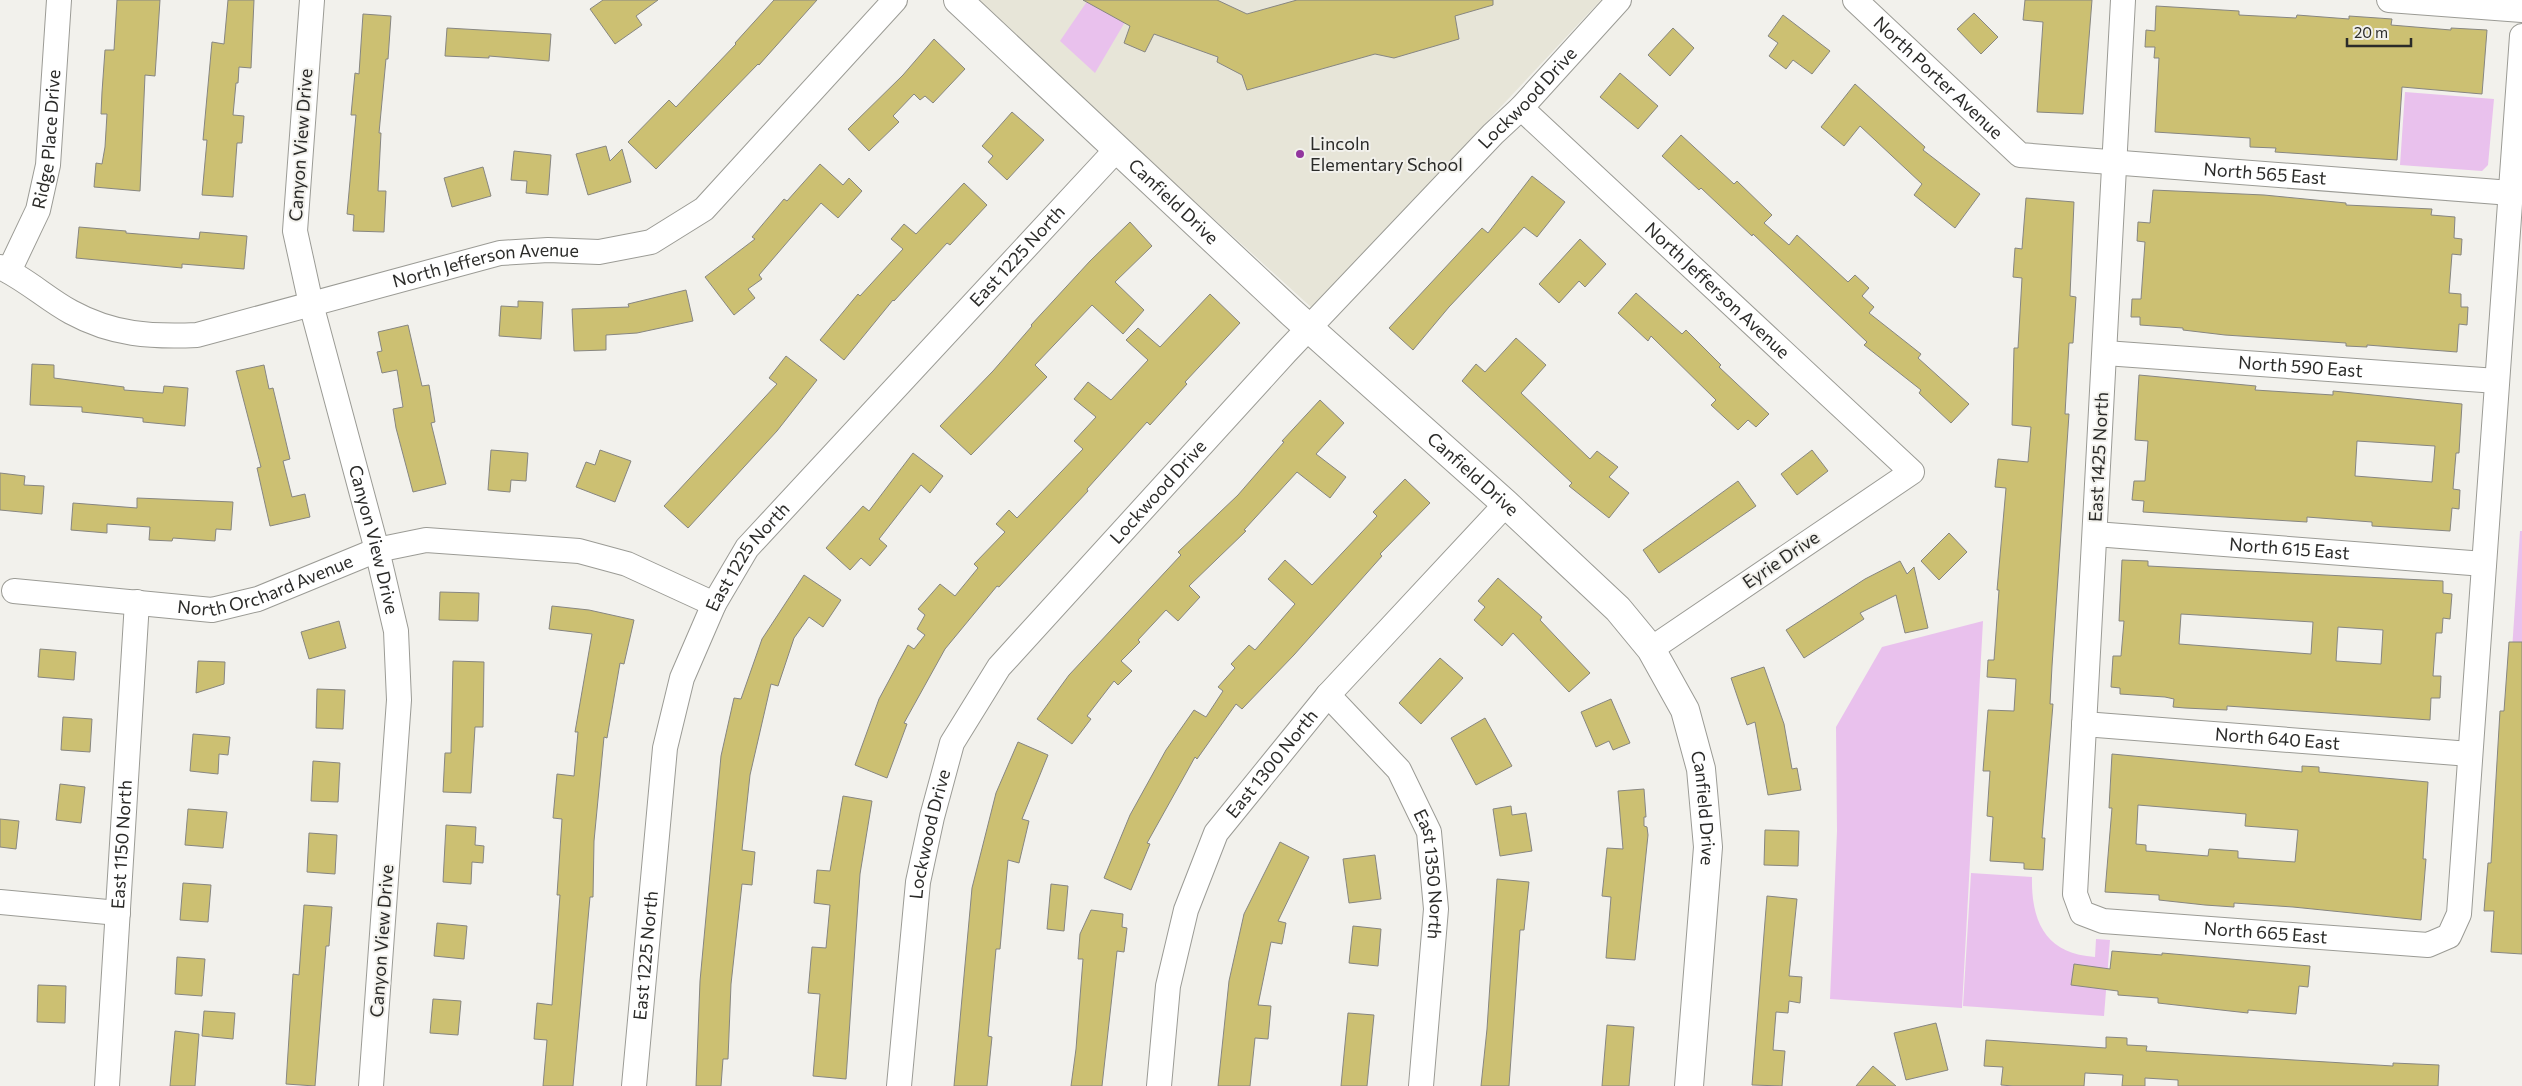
<svg xmlns="http://www.w3.org/2000/svg" width="2522" height="1086" font-family="Commissioner,sans-serif">
	<style>
		.built { fill: #e7e5d8 }
		.green { fill: #e9c1ed }
		.building { fill: #ccc072; stroke: #878681; fill-rule: evenodd }
		.lines { fill: none; stroke-linecap: round; stroke-linejoin: round }
		.street-casing { stroke: #9b9b95; stroke-width: 26 }
		.secondary-casing { stroke: #9b9b95; stroke-width: 30 }
		.street { stroke: #fff; stroke-width: 24 }
		.secondary { stroke: #fff; stroke-width: 28 }
		.poi-dot { fill: #92359e; stroke: #f2f1ec; stroke-width: 2 }
		.labels { text-anchor: middle; stroke-width: 4; stroke-linejoin: round; paint-order: stroke }
		.street-label { font-size: 18px; fill: #2b2b29; stroke: #f2f1ec }
		.poi-label { font-size: 18px; fill: #2b2b29; stroke: #f2f1ec; text-anchor: start }
	</style>
	<rect width="100%" height="100%" fill="#f2f1ec"/>
	<path class="built" d="M973,0H1601L1312,308Z"/>
	<path class="green" d="M1088,0L1125,22L1095,73L1060,41Z
		M2405,92L2494,99L2488,165L2482,171L2400,165Z
		M2520,531H2522V651L2512,650Z
		M1983,621L1962,1008L1830,999L1837,831L1836,727L1882,647Z
		M1971,873L2032,877C2031,922 2046,954 2095,957L2096,939L2110,940L2104,1016L1963,1006Z"/>
	<path class="building" d="M117,0H160L155,76L145,75L140,191L94,187L96,163L102,164L105,147L107,114H101L102,92L105,50H114Z
		M228,0H254L251,68L239,67L238,83H236L233,115L244,116L242,143H237L233,197L202,195L207,140H203L212,42L224,44Z
		M603,0H658L636,16L642,25L615,44L590,9Z
		M774,0H817L759,65L758,64L656,169L628,142L669,100L676,107L736,44L735,43Z
		M1083,0H1217L1247,14L1297,0H1493V5L1455,16L1459,39L1394,58L1375,54L1247,90L1242,75L1217,62L1218,57L1154,34L1145,52L1124,43L1130,26Z
		M2025,0H2092L2083,114L2037,112L2043,22L2023,20Z
		M2156,6L2239,11V15L2296,18L2297,15L2349,19V16L2392,19L2391,25L2451,30V28L2487,30L2482,94L2402,87L2397,160L2275,152L2276,148L2250,147V138L2155,132L2159,58H2154L2155,47H2145L2146,30L2155,31Z
		M1974,13L1998,37L1981,54L1957,29Z
		M363,14L391,16L388,59H386L379,133H381L378,191H386L384,232L353,231L354,215L347,214L356,115H351L355,73L359,74Z
		M1783,15L1830,51L1812,74L1793,60L1786,69L1769,56L1778,43L1768,36Z
		M447,28L551,34L549,61L489,56V58L445,56Z
		M1673,28L1694,48L1670,76L1648,55Z
		M934,39L965,69L933,103L925,96L920,100L914,94L893,116L899,122L869,151L848,129L903,75Z
		M1620,73L1658,106L1638,129L1600,97Z
		M1855,84L1925,147L1923,150L1980,194L1955,228L1914,195L1922,184L1860,126L1844,146L1821,127Z
		M1012,112L1044,140L1007,180L988,162L993,156L982,146Z
		M1681,135L1734,184L1737,181L1772,215L1764,223L1789,245L1797,235L1848,282L1855,275L1869,288L1862,296L1874,307L1869,313L1921,354L1918,358L1969,404L1951,423L1919,393L1921,390L1864,345L1867,342L1753,234L1752,236L1701,188L1699,190L1662,156Z
		M606,146L610,161L622,149L631,182L588,195L576,154Z
		M514,151L551,155L548,195L526,193L527,181L511,180Z
		M820,164L843,185L849,178L862,191L838,218L821,203L759,275L762,279L748,289L755,298L734,315L705,277L755,239L752,237L784,199L787,201Z
		M483,167L491,196L452,207L444,178Z
		M1532,176L1565,202L1537,237L1524,227L1449,307L1413,350L1389,328L1482,228L1488,233Z
		M964,183L987,205L950,245L947,243L894,301L893,300L844,360L820,340L858,294L860,296L903,249L891,239L904,224L916,234Z
		M2153,190L2264,195L2346,203V205L2432,209L2431,215L2455,217L2454,238L2462,239L2461,255L2452,254L2449,293L2461,294V307H2468L2467,325L2459,324L2457,352L2367,345V347L2346,346V343L2225,335L2183,330V328L2140,325V317H2131L2132,299H2141L2145,242L2137,241L2138,222L2150,223Z
		M2026,198L2074,202L2070,296L2076,297L2073,343H2069L2065,414H2069L2052,666L2050,704H2053L2042,838H2045L2043,870L2024,869V863L1990,861L1993,817L1987,816L1990,771H1983L1988,710L2014,711L2016,679L1987,677L1988,660H1994L1999,590H1997L2006,488L1995,487L1998,459L2028,462L2031,427L2012,425L2014,348H2018L2022,278L2013,277L2015,248L2022,249Z
		M1130,222L1152,246L1115,282L1144,310L1123,334L1092,305L1035,365L1047,377L971,455L940,426L993,371L1032,326L1031,325L1090,261Z
		M79,227L126,231V233L199,239L200,232L247,236L244,269L182,264V268L76,258Z
		M1580,239L1606,264L1585,287L1579,281L1559,303L1539,284Z
		M686,290L693,321L637,333L606,335V350L574,351L572,309L629,307L628,304Z
		M1636,293L1682,334L1686,330L1721,365L1719,367L1769,414L1756,427L1748,420L1738,430L1711,405L1716,400L1651,336L1648,341L1618,313Z
		M1210,294L1240,323L1185,382L1187,384L1150,425L1147,422L1087,489L1088,491L999,587L997,586L945,649L904,723L907,724L887,778L855,765L879,699L908,645L914,649L925,635L917,629L925,615L918,609L940,584L955,596L978,568L974,564L1005,532L996,524L1009,510L1017,518L1083,449L1074,441L1096,417L1074,399L1088,382L1111,400L1148,360L1126,340L1138,328L1160,347Z
		M518,301L543,302L541,339L499,336L501,306L518,307Z
		M408,325L422,386L429,385L435,422L431,423L446,484L413,492L396,428L393,409L403,407L397,370L382,373L377,352L382,351L378,332Z
		M1516,338L1546,365L1521,393L1590,459L1597,451L1618,467L1609,477L1629,493L1609,518L1569,486L1572,483L1462,381L1476,364L1485,372Z
		M786,356L817,380L777,431L688,528L664,506L777,384L769,378Z
		M32,364L54,365V378L124,387V390L163,393L164,386L188,388L185,426L143,422V418L82,412V407L30,405Z
		M264,365L269,389L273,388L290,459L283,461L292,497L305,494L310,517L270,526L257,468L261,467L236,371Z
		M2139,375L2256,386L2255,390L2333,395V391L2462,404L2459,453H2456L2453,489L2460,490L2459,509L2452,508L2450,531L2372,526V522L2307,517V522L2143,512L2144,501L2132,500L2134,481H2145L2148,441L2135,440ZM2357,441L2435,446L2432,482L2355,476Z
		M1320,400L1344,423L1316,454L1346,477L1330,498L1297,472L1244,530L1246,531L1189,586L1200,597L1178,621L1166,610L1138,640L1140,642L1121,661L1132,671L1118,685L1114,681L1087,716L1091,719L1072,744L1037,719L1069,675L1181,555L1178,552L1238,495L1284,442L1282,441Z
		M491,450L528,453L526,481L511,480L510,492L488,490Z
		M600,450L631,461L615,502L576,487L586,462L595,465Z
		M1812,450L1828,471L1797,495L1781,474Z
		M913,453L943,476L930,493L921,485L879,539L887,546L870,566L861,558L850,570L826,548L863,506L869,511Z
		M0,473L25,476L24,485L44,486L42,514L0,510Z
		M1405,479L1430,503L1380,554L1382,556L1294,655L1242,709L1236,704L1197,759L1195,757L1147,843L1150,844L1131,890L1104,878L1130,815L1166,750L1194,710L1206,717L1223,691L1218,687L1235,668L1231,664L1249,645L1255,650L1295,604L1268,579L1285,560L1312,585L1377,516L1373,512Z
		M1738,481L1756,506L1659,573L1643,550Z
		M137,498L233,502L231,530L216,529L215,541L173,538L172,541L149,540L150,527L107,524V533L71,530L73,503L137,508Z
		M1949,533L1967,552L1939,580L1921,561Z
		M2122,560L2148,561V566L2443,581V593L2452,594L2450,619L2443,618L2442,633H2436L2433,676H2441L2440,698H2431L2430,720L2227,706V710L2185,708L2173,707L2174,699L2165,697L2120,694V688L2111,687L2113,656H2121L2124,621H2119ZM2181,614L2313,622L2311,654L2179,644ZM2338,627L2383,630L2381,664L2336,661Z
		M1900,561L1907,574L1914,567L1928,628L1905,633L1896,595L1860,613L1864,619L1804,658L1786,630L1865,579Z
		M804,575L841,600L823,627L809,617L794,638L778,686L771,684L750,775L742,850L755,852L752,885L742,884L731,984L728,1059H723L721,1086H696L700,981L721,756L734,698L741,699L762,639Z
		M1498,578L1542,617L1540,620L1590,673L1569,692L1513,633L1502,646L1474,620L1485,607L1478,601Z
		M440,592L479,593L478,621L439,620Z
		M552,606L589,610L634,620L624,664L620,663L607,738L604,737L594,841L593,897H590L573,1086H543L547,1040L534,1039L537,1003L552,1005L560,895H557L562,819L553,818L557,774L574,776L578,732H575L592,634L549,629Z
		M339,621L346,648L309,659L301,632Z
		M2509,642H2522V954L2491,952L2494,911H2484L2488,863H2491L2500,711H2504Z
		M40,649L76,652L74,680L38,677Z
		M1440,658L1463,678L1421,724L1399,703Z
		M198,661L225,662L224,684L196,693Z
		M453,661L484,662L483,727H475L471,793L443,792L445,753H451Z
		M1764,667L1784,724L1792,769L1797,768L1801,790L1768,795L1755,722L1747,725L1731,678Z
		M317,689L345,690L343,729L316,728Z
		M1611,699L1630,743L1613,750L1609,741L1596,747L1581,712Z
		M63,717L92,719L90,752L61,750Z
		M1485,718L1512,766L1476,785L1451,738Z
		M193,734L230,737L228,755L219,754L218,774L190,771Z
		M1018,742L1048,755L1022,819L1029,821L1019,863L1008,860L1000,949H996L988,1036L992,1037L987,1086H954L972,888L996,793Z
		M2112,754L2302,772V766L2319,767V772L2428,782L2423,859H2426L2421,920L2293,907L2234,903V907L2205,905L2159,900V895L2105,892L2112,808H2109ZM2138,805L2246,814L2245,826L2298,830L2295,862L2238,858V851L2209,849L2208,856L2146,851V845L2136,844Z
		M313,761L340,763L338,802L311,801Z
		M60,784L85,787L81,823L56,820Z
		M1644,789L1646,817H1644V826L1647,827L1648,835L1635,960L1606,958L1611,897L1602,896L1607,848L1623,849L1618,791Z
		M843,796L872,801L860,874L846,1079L813,1076L820,994L808,993L812,947L826,948L830,905L814,903L817,870L830,871Z
		M1511,806L1512,815L1526,813L1532,851L1500,856L1493,809Z
		M188,809L227,812L223,848L185,845Z
		M0,819L19,821L16,849L0,847Z
		M446,825L476,827L475,845L484,846L483,863L472,862L471,884L443,882Z
		M1765,830L1799,831L1798,866L1764,865Z
		M309,833L337,835L335,874L307,872Z
		M1280,842L1309,857L1278,921L1286,923L1282,944L1271,942L1258,1005L1271,1006L1268,1039L1255,1038L1250,1086H1218L1229,981L1244,914Z
		M1375,855L1381,899L1349,903L1343,859Z
		M1497,879L1529,882L1524,930H1520L1509,1086H1481L1487,1029Z
		M183,883L211,885L208,922L180,920Z
		M1051,884L1068,886L1064,931L1047,929Z
		M1767,896L1797,899L1789,976L1802,977L1800,1003L1789,1001L1788,1013L1776,1012L1773,1050L1785,1051L1782,1086L1752,1085Z
		M304,905L332,907L329,946H326L315,1086L286,1084L293,974L299,975Z
		M1091,910L1123,914L1122,927L1127,928L1124,952L1117,951L1102,1086H1071L1076,1049L1083,959H1078L1080,934Z
		M437,923L467,926L464,959L434,956Z
		M1353,926L1381,929L1378,966L1349,963Z
		M2112,951L2162,955V953L2310,966L2308,987L2299,986L2296,1014L2248,1010V1013L2158,1003V998L2118,995V991L2071,985L2074,964L2110,969Z
		M177,957L205,959L202,996L175,994Z
		M38,985L66,986L65,1023L37,1022Z
		M433,999L461,1001L458,1035L430,1033Z
		M204,1011L235,1013L233,1039L202,1036Z
		M1348,1013L1374,1015L1367,1086H1341Z
		M1936,1023L1948,1070L1906,1080L1894,1033Z
		M1607,1025L1634,1027L1629,1086H1602Z
		M175,1031L199,1034L195,1086H170Z
		M2106,1037L2127,1038V1045L2147,1046L2146,1051L2393,1066V1063L2439,1065L2438,1086H2178V1080L2145,1078V1086H2122L2123,1075L2085,1073L2084,1086H2013L2001,1085L2003,1067L1984,1066L1986,1040L2106,1048Z
		M1873,1066L1896,1086H1856Z"/>
	<g class="lines">
		<defs>
			<g id="street">
				<path id="s1" d="M312,0L295,231L311,304L377,550L396,631L399,700L371,1086"/>
				<path id="s2" d="M1855,0L2020,155L2511,193"/>
				<path id="s3" d="M2123,0L2075,894L2082,913L2103,921L2428,945L2449,936L2459,914L2522,36"/>
				<path d="M2389,0L2522,10"/>
				<path id="s4" d="M1521,108L1912,472L1651,649"/>
				<path id="s5" d="M0,267C26,279 47,299 71,312C113,335 151,337 197,335L500,253L548,250L599,252L651,242L704,209L895,0"/>
				<path id="s6" d="M9,271L38,210L48,165L59,0"/>
				<path id="s7" d="M2105,353L2497,381"/>
				<path id="s8" d="M2095,534L2484,564"/>
				<path id="s9" d="M14,591L212,610L258,599L377,550L426,540L579,551L627,564L714,604"/>
				<path id="s10" d="M1328,695L1399,770L1429,832L1436,909L1421,1086"/>
				<path id="s11" d="M2084,724L2470,754"/>
				<path d="M0,902L118,913"/>
				<path id="s12" d="M107,1086L137,602"/>
				<path id="s13" d="M634,1086L665,748L682,678L714,604L747,548L1117,149"/>
				<path id="s14" d="M899,1086L918,882L932,817L952,743L999,667L1286,352L1493,134L1521,108L1619,0"/>
				<path id="s15" d="M1159,1086L1168,986L1186,910L1216,833L1328,695L1506,504"/>
			</g>
			<g id="secondary">
				<path id="s16" d="M958,0L1292,313L1506,504L1618,609L1651,649L1685,710L1701,769L1708,847L1689,1086"/>
			</g>
		</defs>
		<use href="#street" class="street-casing"/>
		<use href="#secondary" class="secondary-casing"/>
		<use href="#street" class="street"/>
		<use href="#secondary" class="secondary"/>
	</g>
	<circle class="poi-dot" cx="1300" cy="154" r="5"/>
	<g class="labels">
		<g class="street-label">
			<text dy="6" stroke="none"><textPath href="#s2" startOffset="114">North Porter Avenue</textPath></text>
			<text dy="6" stroke="none"><textPath href="#s14" startOffset="1214">Lockwood Drive</textPath></text>
			<text dy="6" stroke="none"><textPath href="#s6" startOffset="139">Ridge Place Drive</textPath></text>
			<text transform="translate(301 145) rotate(-86)" y="6">Canyon View Drive</text>
			<text dy="6" stroke="none"><textPath href="#s2" startOffset="472">North 565 East</textPath></text>
			<text dy="6" stroke="none"><textPath href="#s16" startOffset="295">Canfield Drive</textPath></text>
			<text dy="6" stroke="none"><textPath href="#s13" startOffset="955">East 1225 North</textPath></text>
			<text dy="6" stroke="none"><textPath href="#s5" startOffset="512">North Jefferson Avenue</textPath></text>
			<text dy="6" stroke="none"><textPath href="#s4" startOffset="268">North Jefferson Avenue</textPath></text>
			<text dy="6" stroke="none"><textPath href="#s7" startOffset="196">North 590 East</textPath></text>
			<text transform="translate(2099 457) rotate(-87)" y="6">East 1425 North</text>
			<text dy="6" stroke="none"><textPath href="#s16" startOffset="700">Canfield Drive</textPath></text>
			<text dy="6" stroke="none"><textPath href="#s14" startOffset="674">Lockwood Drive</textPath></text>
			<text dy="6" stroke="none"><textPath href="#s1" startOffset="550">Canyon View Drive</textPath></text>
			<text dy="6" stroke="none"><textPath href="#s8" startOffset="195">North 615 East</textPath></text>
			<text dy="6" stroke="none"><textPath href="#s13" startOffset="550">East 1225 North</textPath></text>
			<text transform="translate(1781 560) rotate(-34)" y="6">Eyrie Drive</text>
			<text dy="6" stroke="none"><textPath href="#s9" startOffset="256">North Orchard Avenue</textPath></text>
			<text dy="6" stroke="none"><textPath href="#s11" startOffset="194">North 640 East</textPath></text>
			<text dy="6" stroke="none"><textPath href="#s15" startOffset="350">East 1300 North</textPath></text>
			<text dy="6" stroke="none"><textPath href="#s16" startOffset="1120">Canfield Drive</textPath></text>
			<text dy="6" stroke="none"><textPath href="#s14" startOffset="254">Lockwood Drive</textPath></text>
			<text dy="6" stroke="none"><textPath href="#s12" startOffset="242">East 1150 North</textPath></text>
			<text dy="6" stroke="none"><textPath href="#s10" startOffset="214">East 1350 North</textPath></text>
			<text dy="6" stroke="none"><textPath href="#s3" startOffset="1101">North 665 East</textPath></text>
			<text transform="translate(382 941) rotate(-86)" y="6">Canyon View Drive</text>
			<text dy="6" stroke="none"><textPath href="#s13" startOffset="131">East 1225 North</textPath></text>
		</g>
		<g class="poi-label">
			<text x="1310" y="150">Lincoln<tspan x="1310" dy="21">Elementary School</tspan></text>
		</g>
	</g>
	<path d="M2347 38v8h64v-8" fill="none" stroke="#2b2b29" stroke-width="2.5"/>
	<text x="2354" y="38" font-size="15" fill="#2b2b29" stroke="#f2f1ec" stroke-width="4" paint-order="stroke">20 m</text>
</svg>
